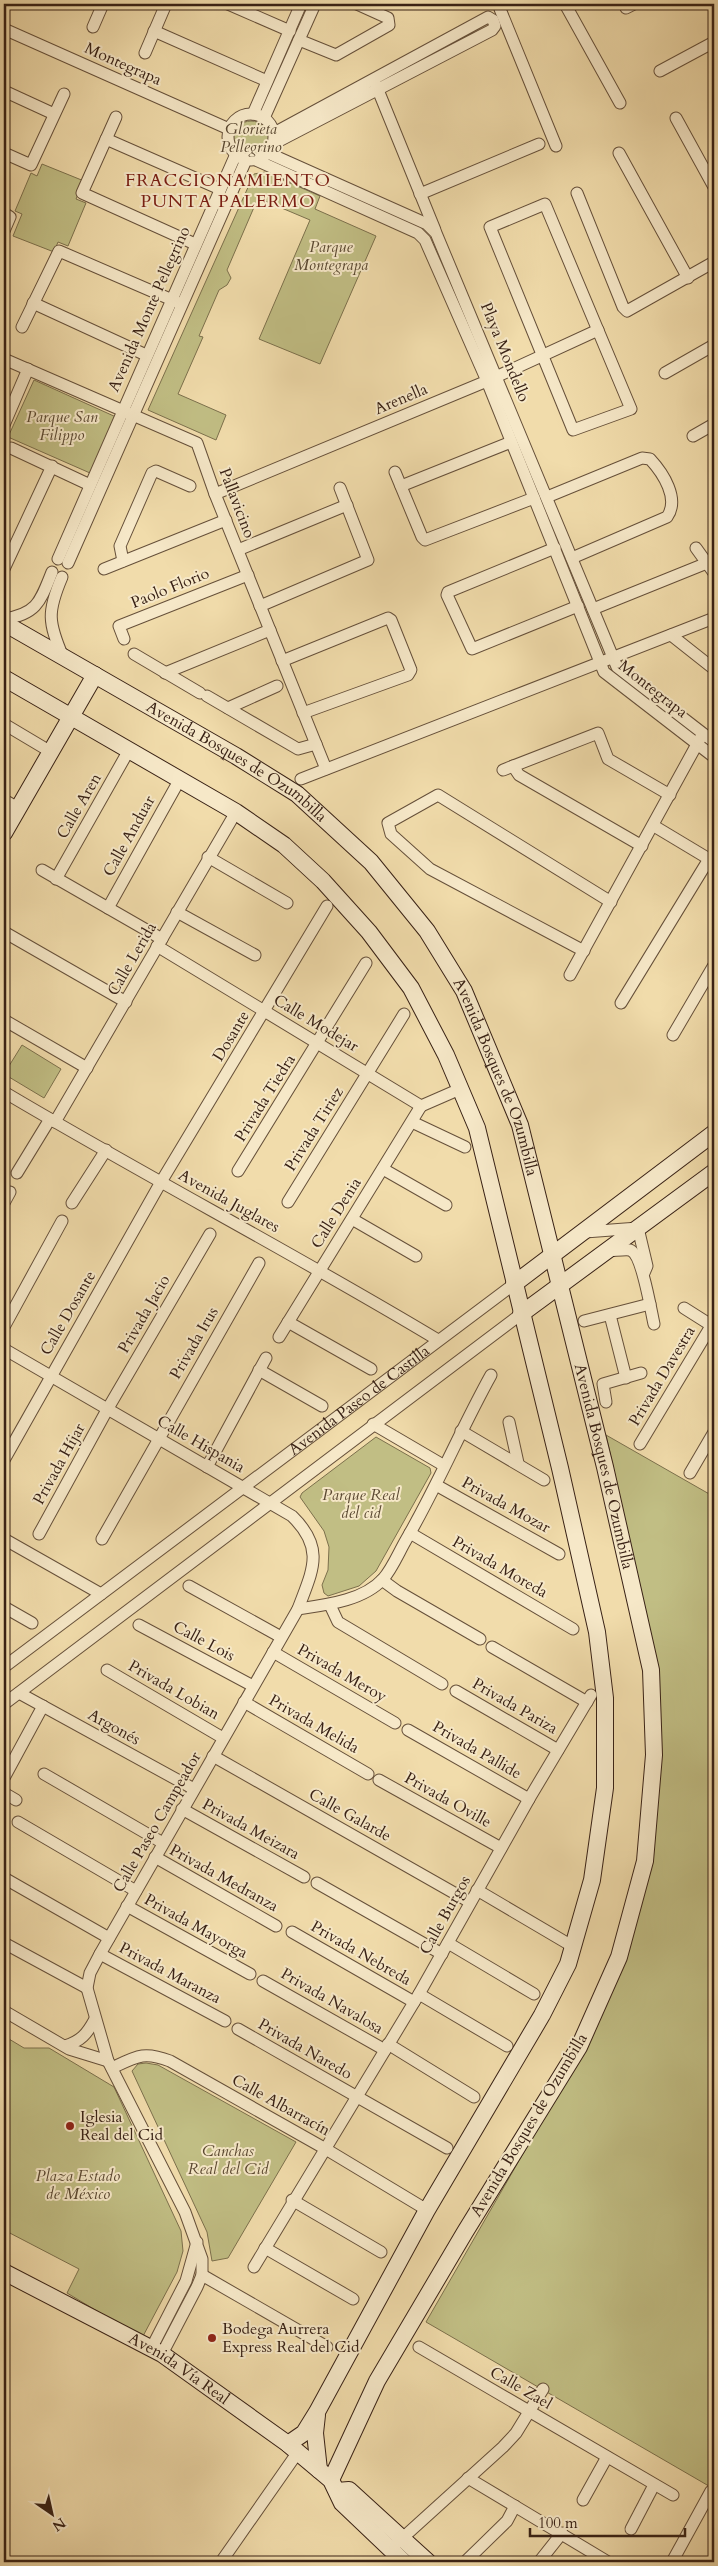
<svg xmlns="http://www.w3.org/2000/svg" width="718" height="2566" viewBox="0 0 718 2566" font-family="Cardo,serif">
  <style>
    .green { fill: #c1be84; stroke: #7c704c }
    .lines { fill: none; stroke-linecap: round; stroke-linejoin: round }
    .street-casing { stroke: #66503a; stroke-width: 13 }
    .secondary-casing { stroke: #382115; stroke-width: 18 }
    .street { stroke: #f6e8c8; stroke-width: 11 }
    .secondary { stroke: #f6e8c8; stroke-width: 16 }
    .poi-dot { fill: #8f2418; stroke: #f6e8c8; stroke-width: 2 }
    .labels { text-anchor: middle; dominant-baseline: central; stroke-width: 4; stroke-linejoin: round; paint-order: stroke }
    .street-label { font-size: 16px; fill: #382115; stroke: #f6e8c8 }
    .park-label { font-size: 16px; font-style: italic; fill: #5a4831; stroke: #f6e8c8 }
    .poi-label { font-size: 16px; fill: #382115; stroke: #f6e8c8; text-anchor: start }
    .neighbourhood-label { font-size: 18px; letter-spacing: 1px; fill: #7a1f14; stroke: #f6e8c8 }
  </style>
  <rect width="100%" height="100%" fill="#f1dcab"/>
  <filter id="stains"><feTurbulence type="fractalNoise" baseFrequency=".004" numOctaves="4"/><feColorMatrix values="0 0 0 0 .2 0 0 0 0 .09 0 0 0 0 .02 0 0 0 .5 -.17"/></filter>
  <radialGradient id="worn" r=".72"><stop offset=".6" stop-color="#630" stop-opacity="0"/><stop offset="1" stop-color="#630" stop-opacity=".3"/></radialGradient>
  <!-- green -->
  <g class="green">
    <circle cx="251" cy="139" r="18"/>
    <polygon points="42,164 84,181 76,199 86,203 68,246 58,242 54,252 13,236 22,214 15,211 31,173 37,176"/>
    <polygon points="265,172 320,196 315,209 376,236 320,364 259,339 310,220 258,198 227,270 231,278 227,285 219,290 199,336 203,337 178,394 226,415 216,440 148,410 254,174"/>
    <polygon points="34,380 116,417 90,473 8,437"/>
    <polygon points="22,1045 61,1069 44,1098 4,1074"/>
    <polygon points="606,1435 711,1495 714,1491 714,2489 426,2322 550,2107 647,1870 647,1619"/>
    <polygon points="376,1437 430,1468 431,1473 376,1571 359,1586 328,1596 324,1593 322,1585 328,1570 329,1547 324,1531 300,1497 302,1493"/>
    <polygon points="4,2036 24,2048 49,2048 114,2087 181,2231 183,2251 177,2272 142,2338 67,2293 79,2269 4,2230"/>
    <polygon points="146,2063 158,2065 296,2142 228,2258 212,2261 207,2232 132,2071 138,2064"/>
  </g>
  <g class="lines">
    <!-- street casing -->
    <g class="street-casing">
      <g id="street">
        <polyline points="228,4 290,31"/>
        <polyline points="500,4 500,9 556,146"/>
        <polyline points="565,4 620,103"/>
        <polyline points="626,8 634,4"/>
        <polyline points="93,27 103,4"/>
        <polyline points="4,29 229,129"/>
        <polyline points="154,31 267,81"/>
        <polyline points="299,40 336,55 389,25 388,18 357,4"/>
        <polyline points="145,53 166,4"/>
        <polyline points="660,71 714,42"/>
        <polyline points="376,85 435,230"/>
        <polyline points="4,91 54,114"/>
        <polyline points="253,114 301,4"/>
        <circle cx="251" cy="137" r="23"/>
        <polyline points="116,117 82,193 195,244"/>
        <polyline points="264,118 315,4"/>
        <polyline points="676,118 714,187"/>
        <polyline points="106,139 220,189"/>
        <polyline points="273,144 492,30 495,26 493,20 488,17 274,133"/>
        <polyline points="4,153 31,165 64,94"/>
        <polyline points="268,153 427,224 436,233 617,667 714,742"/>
        <polyline points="619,153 688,278"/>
        <polyline points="256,160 418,233 425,240 487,381 604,672 714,757"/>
        <polyline points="577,193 623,307 627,311 714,262"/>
        <polyline points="420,194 539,144"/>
        <polygon points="545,204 631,409 573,430 490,227"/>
        <polyline points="4,213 10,217 4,231"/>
        <polyline points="33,303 146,355"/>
        <polyline points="22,327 59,251 177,302"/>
        <polyline points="4,359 197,443 215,494 326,769"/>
        <polyline points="665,373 714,345"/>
        <polyline points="4,425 28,369"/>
        <polyline points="693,436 714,424"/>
        <polyline points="11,448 90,485"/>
        <polyline points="395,472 422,537 425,540 534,498"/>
        <polyline points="401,486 511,442"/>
        <polyline points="215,494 487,381 598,330"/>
        <path d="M547 497 642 458 650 459C663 473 680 499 667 517L572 558"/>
        <polyline points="555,548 448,592 447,595 472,649 578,606"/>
        <polyline points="696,548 714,573"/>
        <polyline points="238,550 347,505"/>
        <polyline points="58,559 236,154"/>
        <polyline points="123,561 120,546 152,473 156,471 190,486"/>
        <polyline points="68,563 246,160"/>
        <polyline points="4,569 52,466"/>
        <polyline points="104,569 226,520"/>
        <path d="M62 577C47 612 48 622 63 657"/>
        <polyline points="260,606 368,560 340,488"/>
        <polyline points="593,609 707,563"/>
        <path d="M4 619C37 614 40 602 52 572"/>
        <polyline points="671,635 714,669"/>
        <polyline points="124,639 119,626 248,575"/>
        <polyline points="134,654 200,693"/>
        <polyline points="282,661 388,618 391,620 411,670 408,675 303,713"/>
        <polyline points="165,673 270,630"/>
        <polyline points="207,696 298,749 316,744"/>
        <polyline points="228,708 277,686"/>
        <polyline points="4,724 51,752"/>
        <polyline points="513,766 519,775 642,846"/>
        <polyline points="503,770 598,733 608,759 670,795"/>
        <polyline points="301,779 714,618"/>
        <polyline points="4,800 18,808"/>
        <polyline points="654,826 714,862"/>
        <polyline points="208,857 287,903"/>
        <polyline points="42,870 162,939"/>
        <polyline points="56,879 129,750"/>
        <polyline points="108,908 180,779"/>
        <polyline points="177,912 255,955"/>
        <polyline points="4,932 126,1002"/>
        <polyline points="157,946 421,1106"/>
        <polyline points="584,951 430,869 391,834 388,823 438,795 611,902"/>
        <polyline points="570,975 701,737"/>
        <polyline points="621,1003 709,859"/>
        <polyline points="4,1020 87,1068"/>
        <polyline points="673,1035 714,965"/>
        <path d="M4 1092C147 1177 295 1254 438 1340"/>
        <polyline points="421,1106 460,1089"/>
        <polyline points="55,1122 236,812"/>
        <polyline points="412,1122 465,1147"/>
        <polyline points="383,1169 446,1205"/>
        <polyline points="238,1171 366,963"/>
        <polyline points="17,1173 50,1119"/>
        <polyline points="288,1202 404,1014"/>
        <polyline points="4,1203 10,1192"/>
        <polyline points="72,1203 106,1150"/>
        <polyline points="352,1219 416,1256"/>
        <polyline points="585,1232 638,1228 647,1266 644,1273"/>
        <path d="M607 1251C614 1251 624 1249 630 1250 642 1254 651 1311 654 1324"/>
        <polyline points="684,1308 714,1327"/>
        <polyline points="610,1315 626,1378"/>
        <polyline points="584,1321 650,1304"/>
        <polyline points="288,1322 371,1369"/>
        <polyline points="4,1327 62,1221"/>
        <polyline points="279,1337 421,1106"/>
        <path d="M4 1349 292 1516C326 1549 312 1571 298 1609L100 1954 90 1973 87 1988 108 2061 185 2212 202 2259V2275L197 2287 162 2354"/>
        <polyline points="259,1370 322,1406"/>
        <polyline points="606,1402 603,1384 641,1373"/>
        <polyline points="509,1422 518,1463"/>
        <polyline points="373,1424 443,1465"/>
        <polyline points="461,1431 544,1480"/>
        <polyline points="640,1444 714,1321"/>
        <polyline points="4,1460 161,1182 327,906"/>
        <polyline points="207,1467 266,1358"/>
        <polyline points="690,1473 714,1432"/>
        <polyline points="436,1485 559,1554"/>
        <polyline points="410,1533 573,1629"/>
        <polyline points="39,1534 107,1410 210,1234"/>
        <polyline points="4,1539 101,1594"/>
        <polyline points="102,1539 259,1263"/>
        <polyline points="382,1580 397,1591 480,1639"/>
        <polyline points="189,1586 281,1637"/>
        <polyline points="330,1605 338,1622 442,1684"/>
        <polyline points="4,1607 32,1623"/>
        <path d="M298 1609C325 1605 363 1601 383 1579 392 1569 399 1552 406 1540 437 1487 461 1429 491 1375"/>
        <polyline points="139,1625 253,1686"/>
        <polyline points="492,1647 587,1702"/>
        <polyline points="273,1652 395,1723"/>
        <path id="s1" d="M4 1667 514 1284"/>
        <polyline points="107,1670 223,1738"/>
        <polyline points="456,1691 558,1750"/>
        <polyline points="19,1693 194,1789"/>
        <polyline points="244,1702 368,1774"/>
        <polyline points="4,1704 521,1314"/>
        <polyline points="408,1730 529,1799"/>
        <polyline points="213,1756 470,1902"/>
        <polyline points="44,1774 163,1843"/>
        <polyline points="4,1778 43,1706"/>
        <polyline points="379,1780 501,1848"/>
        <polyline points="4,1793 16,1800"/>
        <polyline points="182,1809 304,1877"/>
        <polyline points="18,1822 136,1891"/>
        <polyline points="155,1857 276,1926"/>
        <polyline points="4,1878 109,1938"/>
        <polyline points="317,1883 442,1954"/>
        <polyline points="477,1890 572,1946"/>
        <polyline points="127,1906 250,1974"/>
        <polyline points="292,1932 414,2002"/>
        <polyline points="4,1943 87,1988"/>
        <polyline points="448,1943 534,1994"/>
        <polyline points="100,1954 225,2021"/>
        <polyline points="263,1981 385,2050"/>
        <polyline points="419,1994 507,2046"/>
        <polyline points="4,2011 69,2049 108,2061"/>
        <polyline points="238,2029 447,2148"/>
        <polyline points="388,2044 474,2097"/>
        <path d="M65 2046C81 2041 87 2034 95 2019"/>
        <path d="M112 2068C137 2056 144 2051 170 2061L324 2148 427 2210"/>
        <polyline points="292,2200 381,2252"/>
        <polyline points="265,2248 353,2299"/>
        <polyline points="254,2267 419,1994 529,1799 591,1695"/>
        <polyline points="202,2275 327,2347"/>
        <polyline points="419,2347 673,2495"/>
        <polyline points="151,2349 186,2281 197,2242"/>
        <polyline points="468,2478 608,2562"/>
        <polyline points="583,2500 607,2457"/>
        <polyline points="631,2529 654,2485"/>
        <polyline points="397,2543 503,2447 516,2433 543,2389"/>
        <polyline points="221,2562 298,2452"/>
        <polyline points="465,2562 507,2521 515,2506"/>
        <polyline points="539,2562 562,2533"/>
        <polyline points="672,2562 711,2491"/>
      </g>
    </g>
    <!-- secondary casing -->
    <g class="secondary-casing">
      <g id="secondary">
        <path id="s2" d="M4 623 236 756 297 794 371 862 427 931 464 991 520 1125 605 1467 651 1670 654 1755 645 1861 619 1957 579 2047 465 2232 377 2381 331 2480"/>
        <polyline points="4,678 236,812 284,845 323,881 369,932 411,988 446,1055 477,1128 560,1468 597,1632 605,1698 605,1788 592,1880 568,1964 542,2015 427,2210 317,2412 304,2433 288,2444"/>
        <polyline points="4,833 95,675"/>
        <polyline points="514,1284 714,1133"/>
        <polyline points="521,1314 714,1172"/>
        <path id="s3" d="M4 2272 162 2354 288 2444 331 2480 342 2503 404 2562"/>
        <polyline points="317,2415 315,2433 319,2470"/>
        <polyline points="337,2491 349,2490 428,2562"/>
      </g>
    </g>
    <!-- street -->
    <use href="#street" class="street"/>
    <!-- secondary -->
    <use href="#secondary" class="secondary"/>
  </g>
  <!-- markers -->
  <g class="poi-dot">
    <circle cx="70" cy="2126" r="5"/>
    <circle cx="212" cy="2338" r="5"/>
  </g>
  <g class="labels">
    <!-- street labels -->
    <g class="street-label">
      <text transform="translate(123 64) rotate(24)">Montegrapa</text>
      <text transform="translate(149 309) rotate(-66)">Avenida Monte Pellegrino</text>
      <text transform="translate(505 352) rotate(68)">Playa Mondello</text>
      <text transform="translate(401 399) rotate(-23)">Arenella</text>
      <text transform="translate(237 503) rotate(69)">Pallavicino</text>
      <text transform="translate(170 588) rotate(-22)">Paolo Florio</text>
      <text transform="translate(653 689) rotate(38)">Montegrapa</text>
      <text stroke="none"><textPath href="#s2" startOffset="271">Avenida Bosques de Ozumbilla</textPath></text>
      <text transform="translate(79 806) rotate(-60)">Calle Aren</text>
      <text transform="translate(129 836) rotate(-61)">Calle Anduar</text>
      <text transform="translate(132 959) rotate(-60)">Calle Lerida</text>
      <text transform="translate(316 1023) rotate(31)">Calle Modejar</text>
      <text transform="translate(231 1036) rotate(-59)">Dosante</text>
      <text stroke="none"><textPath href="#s2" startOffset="691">Avenida Bosques de Ozumbilla</textPath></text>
      <text transform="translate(265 1098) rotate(-58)">Privada Tiedra</text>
      <text transform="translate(314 1129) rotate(-58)">Privada Tiriez</text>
      <text transform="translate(229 1201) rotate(29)">Avenida Juglares</text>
      <text transform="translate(336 1213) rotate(-58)">Calle Denia</text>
      <text transform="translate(68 1313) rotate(-60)">Calle Dosante</text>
      <text transform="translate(144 1314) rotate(-60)">Privada Jacio</text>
      <text transform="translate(194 1343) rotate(-60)">Privada Irus</text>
      <text transform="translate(662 1376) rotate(-59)">Privada Davestra</text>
      <text stroke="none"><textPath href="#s1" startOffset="444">Avenida Paseo de Castilla</textPath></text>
      <text transform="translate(201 1444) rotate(30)">Calle Hispania</text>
      <text transform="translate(59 1464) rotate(-61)">Privada Híjar</text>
      <text stroke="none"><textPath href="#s2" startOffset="1096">Avenida Bosques de Ozumbilla</textPath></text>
      <text transform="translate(506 1505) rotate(29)">Privada Mozar</text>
      <text transform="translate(500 1567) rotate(30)">Privada Moreda</text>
      <text transform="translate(204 1641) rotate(28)">Calle Lois</text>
      <text transform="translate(342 1673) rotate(30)">Privada Meroy</text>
      <text transform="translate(174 1690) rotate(30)">Privada Lobian</text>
      <text transform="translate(515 1706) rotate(30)">Privada Pariza</text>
      <text transform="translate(314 1724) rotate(30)">Privada Melida</text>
      <text transform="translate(114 1727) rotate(29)">Argonés</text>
      <text transform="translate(477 1750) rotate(30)">Privada Pallide</text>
      <text transform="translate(448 1800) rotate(29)">Privada Oville</text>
      <text transform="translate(350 1815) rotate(29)">Calle Galarde</text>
      <text transform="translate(157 1822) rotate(-60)">Calle Paseo Campeador</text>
      <text transform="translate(251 1829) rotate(29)">Privada Meizara</text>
      <text transform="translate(224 1878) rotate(29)">Privada Medranza</text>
      <text transform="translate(445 1915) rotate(-61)">Calle Burgos</text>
      <text transform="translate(196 1926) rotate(29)">Privada Mayorga</text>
      <text transform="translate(361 1953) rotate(30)">Privada Nebreda</text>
      <text transform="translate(170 1973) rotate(28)">Privada Maranza</text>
      <text transform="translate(332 2001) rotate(30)">Privada Navalosa</text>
      <text transform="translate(305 2049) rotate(30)">Privada Naredo</text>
      <text transform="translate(281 2105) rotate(29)">Calle Albarracín</text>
      <text transform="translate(529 2125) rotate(-59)">Avenida Bosques de Ozumbilla</text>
      <text stroke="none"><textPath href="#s3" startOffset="200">Avenida Vía Real</textPath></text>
      <text transform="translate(521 2388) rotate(30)">Calle Zael</text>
    </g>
    <!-- park labels -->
    <g class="park-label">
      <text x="251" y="129">Glorieta<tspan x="251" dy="18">Pellegrino</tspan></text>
      <text x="331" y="247">Parque<tspan x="331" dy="18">Montegrapa</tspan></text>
      <text x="62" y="417">Parque San<tspan x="62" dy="18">Filippo</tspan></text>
      <text x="361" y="1495">Parque Real<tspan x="361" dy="18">del cid</tspan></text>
      <text x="228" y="2151">Canchas<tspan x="228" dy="18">Real del Cid</tspan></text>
      <text x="78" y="2176">Plaza Estado<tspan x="78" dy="18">de México</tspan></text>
    </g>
    <!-- poi labels -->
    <g class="poi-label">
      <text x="80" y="2117">Iglesia<tspan x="80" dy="18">Real del Cid</tspan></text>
      <text x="222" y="2329">Bodega Aurrera<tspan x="222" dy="18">Express Real del Cid</tspan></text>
    </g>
    <!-- neighbourhood labels -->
    <g class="neighbourhood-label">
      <text x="228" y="180">FRACCIONAMIENTO<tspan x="228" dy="21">PUNTA PALERMO</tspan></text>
    </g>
  </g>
  <!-- margin -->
  <rect width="718" height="2566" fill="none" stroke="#f1dcab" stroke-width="20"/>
  <rect x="5" y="5" width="708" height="2556" fill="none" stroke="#382115" stroke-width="2.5"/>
  <rect x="10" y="10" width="698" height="2546" fill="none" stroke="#382115"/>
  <!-- north arrow -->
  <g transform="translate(52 2514) rotate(146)" stroke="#f6e8c8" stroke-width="4" paint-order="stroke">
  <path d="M0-4L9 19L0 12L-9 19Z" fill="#382115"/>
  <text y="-8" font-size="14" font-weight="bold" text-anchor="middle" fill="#382115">N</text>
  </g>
  <!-- scale -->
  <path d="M530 2528v8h155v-8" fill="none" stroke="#382115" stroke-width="2.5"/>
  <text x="538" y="2528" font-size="15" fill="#382115" stroke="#f6e8c8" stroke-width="4" paint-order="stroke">100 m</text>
  <rect width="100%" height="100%" filter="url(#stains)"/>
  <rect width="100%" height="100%" fill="url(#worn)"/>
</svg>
